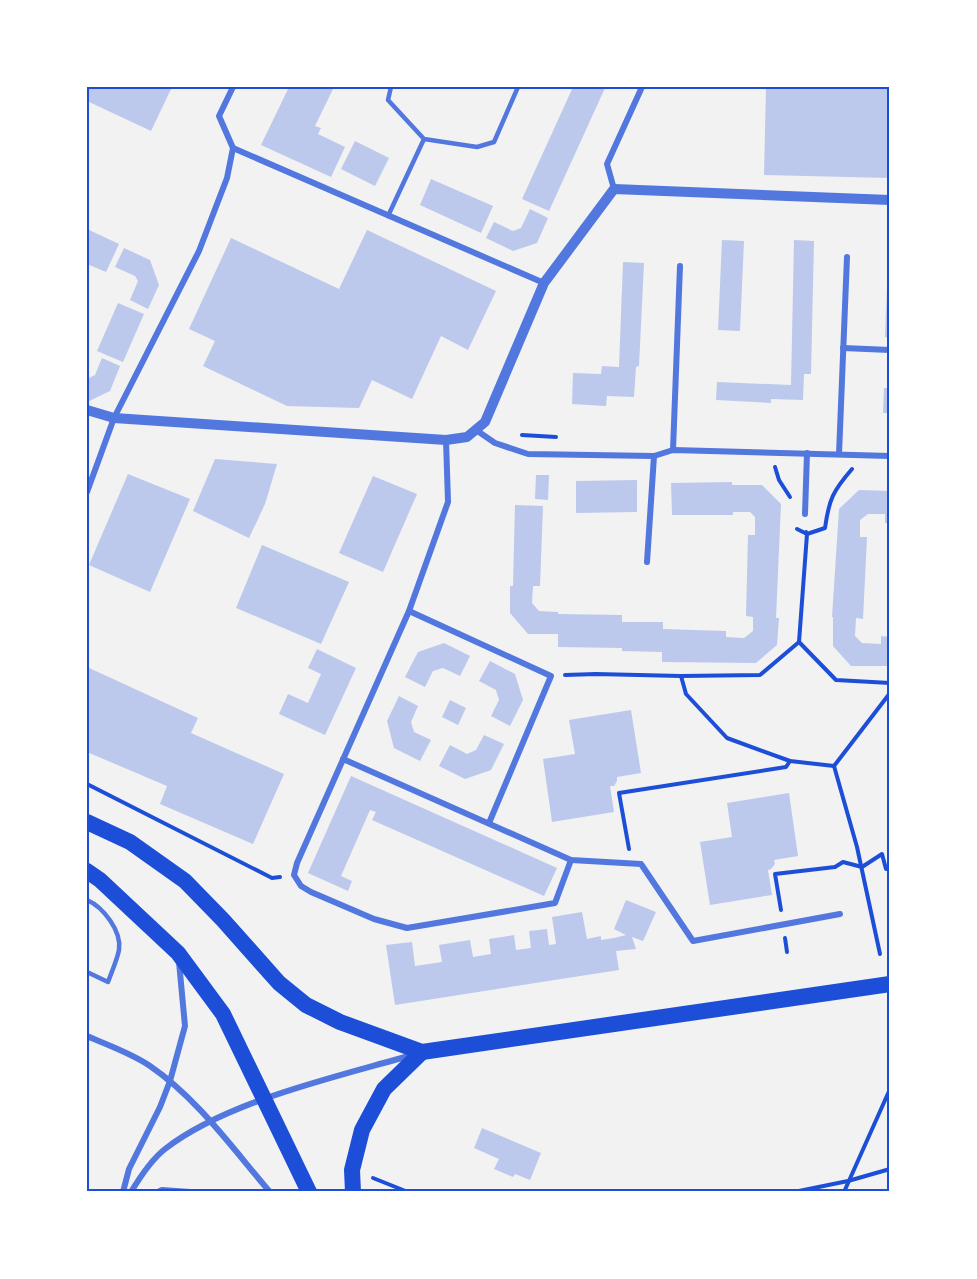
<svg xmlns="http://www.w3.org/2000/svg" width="977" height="1279" viewBox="0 0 977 1279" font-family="Jost,sans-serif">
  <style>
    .building { fill: #bdc9ec }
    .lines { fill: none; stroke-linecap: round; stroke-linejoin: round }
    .path { stroke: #1d4ed8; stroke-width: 4 }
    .service { stroke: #5277de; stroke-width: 4.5 }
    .minor { stroke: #5277de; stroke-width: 6 }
    .tertiary { stroke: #5277de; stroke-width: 10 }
    .trunk { stroke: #1d4ed8; stroke-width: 16 }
    .neatline { fill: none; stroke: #1d4ed8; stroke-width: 2 }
  </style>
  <rect width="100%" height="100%" fill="#f2f2f2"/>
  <!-- building -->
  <g class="building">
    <polygon points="87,87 172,87 151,131 87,101"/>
    <polygon points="289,87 334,87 315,126 321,128 318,134 345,147 331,177 261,145"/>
    <polygon points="573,87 605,88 549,211 522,199"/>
    <polygon points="766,87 890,87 890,178 764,175"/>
    <polygon points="355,141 389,158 375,186 341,169"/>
    <polygon points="431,179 493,206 481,233 420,205"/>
    <polygon points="530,209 548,218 537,243 513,251 486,238 494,222 513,231 521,228"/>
    <polygon points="87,229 119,244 106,272 87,264"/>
    <polygon points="367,230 496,291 468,350 441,336 412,399 372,380 359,408 287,406 203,366 215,341 189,329 231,238 339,289"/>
    <polygon points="722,240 744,241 740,331 718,330"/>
    <polygon points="794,240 814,241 811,374 804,374 803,400 771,399 771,403 716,400 717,382 791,385"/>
    <polygon points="124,248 150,260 159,285 148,309 130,300 138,281 135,276 115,267"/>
    <polygon points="888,259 890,259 890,338 885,337"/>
    <polygon points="623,262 644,263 639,366 636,367 634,397 607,396 606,406 572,404 573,373 601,374 602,366 619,367"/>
    <polygon points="118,303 144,314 123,362 97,351"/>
    <polygon points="102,358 120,366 110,391 87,402 87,379 95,375"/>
    <polygon points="884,388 890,388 890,413 883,413"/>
    <polygon points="215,459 277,464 265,504 249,538 193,511"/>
    <polygon points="128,474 190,499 150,592 89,565"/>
    <polygon points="536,475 549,475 548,500 535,499"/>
    <polygon points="373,476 417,494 383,572 339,553"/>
    <polygon points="637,480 637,512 576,513 576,481"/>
    <polygon points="732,482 732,485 762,485 781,504 776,618 779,618 777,645 756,663 662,662 662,652 622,651 622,648 558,647 558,634 528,634 510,613 510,586 513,586 515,505 543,506 540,586 533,586 532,603 539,611 558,612 558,614 622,615 622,622 663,622 663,629 726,631 726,637 744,638 753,631 753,617 746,616 748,535 755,535 755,517 750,512 733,512 733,515 672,515 671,483"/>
    <polygon points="859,490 890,491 890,523 885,523 885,514 868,514 860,520 860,537 867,537 863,619 856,618 855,636 862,643 881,644 881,636 890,637 890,666 851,666 833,646 833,617 832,617 839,509"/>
    <polygon points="262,545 349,582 321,644 236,608"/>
    <polygon points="444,643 470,656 460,676 443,668 433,671 425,687 405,677 418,652"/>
    <polygon points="317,649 356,668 325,735 279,714 288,694 308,703 321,674 308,668"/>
    <polygon points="490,661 515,674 523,700 510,726 491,716 499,700 496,690 479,681"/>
    <polygon points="87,667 198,718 191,733 284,774 253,844 160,804 167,786 87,752"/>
    <polygon points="399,696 418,706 411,722 414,732 431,740 420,761 394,748 387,721"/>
    <polygon points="450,700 466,708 458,725 442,717"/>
    <polygon points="631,710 641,773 617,777 617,781 614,786 610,786 614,812 552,822 543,759 575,754 569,720"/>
    <polygon points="484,735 504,744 491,770 465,779 439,766 450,745 467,754 476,750"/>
    <polygon points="351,776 557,868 544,896 372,820 376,812 370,810 341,876 352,881 348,891 308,873"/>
    <polygon points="789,793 798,856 774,860 775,864 771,869 768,870 772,895 710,905 700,842 732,837 727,803"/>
    <polygon points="626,900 656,912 643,941 632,937 636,949 616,951 619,970 395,1005 386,945 412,942 415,966 442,962 439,945 470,940 473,957 491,954 489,939 514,935 516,950 531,948 529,931 547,929 549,945 556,944 552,917 582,912 587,939 601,936 601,940 614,938 626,935 614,929"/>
    <polygon points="482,1128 541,1153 530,1180 515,1174 513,1177 494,1169 499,1159 474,1148"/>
  </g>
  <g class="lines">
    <!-- path -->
    <g class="path">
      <polyline points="522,435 556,437"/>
      <polyline points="775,467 779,480 790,497"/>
      <polyline points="797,529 807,534 799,642"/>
      <path d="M806 532 807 534 825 528C829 499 833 491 852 469"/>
      <polyline points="565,675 596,674 681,676 686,694 727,738 790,761 834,766 890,693"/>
      <polyline points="681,676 760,675 799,642 836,680 890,683"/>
      <polyline points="834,766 857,847 880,954"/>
      <polyline points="87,784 272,878 280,877"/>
      <polyline points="629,849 619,793 786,767 790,761"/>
      <polyline points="781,910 775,874 835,867 843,862 862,867 882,854 886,869 890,869"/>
      <polyline points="785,938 787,952"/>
      <polyline points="373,1178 408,1192"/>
      <polyline points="794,1192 848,1181 890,1169"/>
      <polyline points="844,1192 890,1089"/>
    </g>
    <!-- service -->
    <g class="service">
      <polyline points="391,87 388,100 424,139 477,147 494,142 518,87"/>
      <polyline points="388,216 424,139"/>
      <path d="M87 900C103 907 122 931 119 950 117 960 112 971 108 982L87 972"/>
    </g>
    <!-- minor -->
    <g class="minor">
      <polyline points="233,148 544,283"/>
      <polyline points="614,189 607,164 642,87"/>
      <polyline points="843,348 890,350"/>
      <polyline points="476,430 495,443 528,454 654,456 673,450 890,456"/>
      <polyline points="446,440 448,502 409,611 297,863 294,875 301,886 311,892 374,919 407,928 555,903 571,860"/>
      <polyline points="673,450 680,266"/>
      <polyline points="839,454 847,257"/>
      <polyline points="87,492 114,418 199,251 227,178 233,148 219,116 233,87"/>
      <polyline points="805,514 807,453"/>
      <polyline points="647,562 654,456"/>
      <polyline points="409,611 551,676 489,823"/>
      <polyline points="343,759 571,860 641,864 693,941 840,914"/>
      <path d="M87 1036C107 1045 131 1053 150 1066 197 1098 233 1149 270 1192"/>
      <polyline points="123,1192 129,1169 160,1107 170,1081 185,1026 179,962"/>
      <path d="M131 1192C140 1177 151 1160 165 1149 227 1101 336 1077 412 1055"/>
      <polyline points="158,1192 162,1190 190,1192"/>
    </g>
    <!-- tertiary -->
    <polyline class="tertiary" points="87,410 114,418 446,440 467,437 485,422 544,283 614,189 890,200"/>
    <!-- trunk -->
    <g class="trunk">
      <polyline points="87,822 130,842 185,881 223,920 279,983 306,1005 340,1022 422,1052 890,984"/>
      <polyline points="87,871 100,880 178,953 223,1014 309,1192"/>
      <polyline points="353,1192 352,1170 362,1130 384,1089 422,1052"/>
    </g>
  </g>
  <!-- border -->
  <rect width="977" height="1279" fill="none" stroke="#ffffff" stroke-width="177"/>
  <rect x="88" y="88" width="800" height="1102" class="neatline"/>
</svg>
